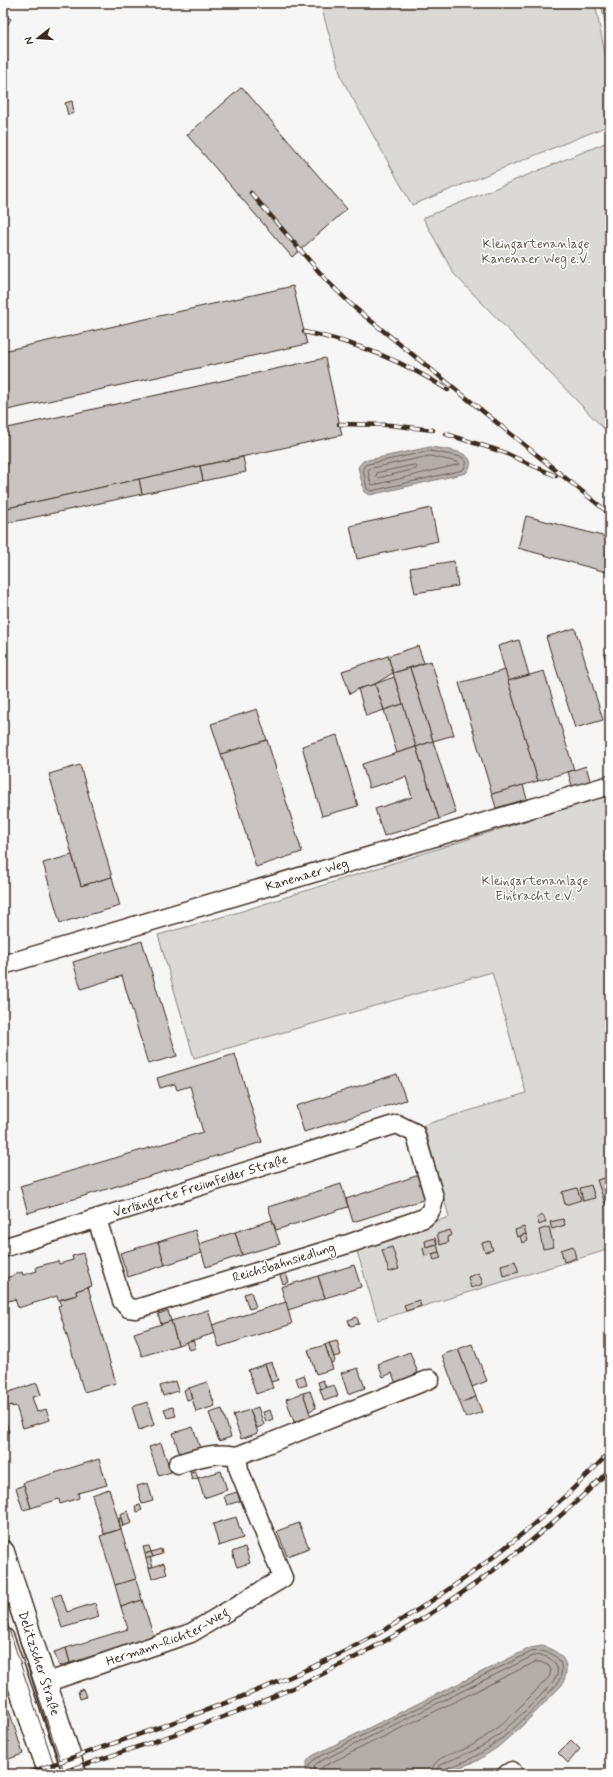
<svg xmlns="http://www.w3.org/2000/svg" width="613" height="1777" viewBox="0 0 613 1777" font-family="Mynerve,sans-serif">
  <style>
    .green { fill: #dbd9d6; stroke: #8b827a }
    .water { fill: #b4aeaa; stroke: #847972 }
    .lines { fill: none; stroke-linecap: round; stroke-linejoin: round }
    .shore { stroke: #6b5f56; stroke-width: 1 }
    .building { fill: #c9c3c1; stroke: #3b2a1e }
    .minor-casing { stroke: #3b2a1e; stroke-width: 21 }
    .secondary-casing { stroke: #3b2a1e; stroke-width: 25 }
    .minor { stroke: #fff; stroke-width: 18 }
    .secondary { stroke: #fff; stroke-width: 22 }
    .tram { stroke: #3b2a1e; stroke-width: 1 }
    .rail-casing { stroke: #3b2a1e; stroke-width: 4.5 }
    .rail { stroke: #fff; stroke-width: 3; stroke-dasharray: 9; stroke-linecap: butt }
    .labels { text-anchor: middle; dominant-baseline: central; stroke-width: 3; stroke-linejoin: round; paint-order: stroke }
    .park-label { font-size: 13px; fill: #63564c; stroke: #fff }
    .street-label { font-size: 13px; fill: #3b2a1e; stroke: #fff }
  </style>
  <rect width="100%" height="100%" fill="#f7f6f6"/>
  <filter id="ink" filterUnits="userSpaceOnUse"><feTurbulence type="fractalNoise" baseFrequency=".025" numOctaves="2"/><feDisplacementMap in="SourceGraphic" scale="8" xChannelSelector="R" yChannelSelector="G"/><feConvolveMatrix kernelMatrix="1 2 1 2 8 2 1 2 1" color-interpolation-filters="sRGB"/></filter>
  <g filter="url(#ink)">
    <!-- green -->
    <g class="green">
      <polygon points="320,3 595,3 610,79 610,125 412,205 342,79"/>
      <polygon points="601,3 610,3 610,48"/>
      <polygon points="610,141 610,435 454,274 423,218"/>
      <polygon points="610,794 610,1249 378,1320 356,1248 449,1217 424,1125 526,1093 492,972 194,1058 158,935 239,912"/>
    </g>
    <!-- water -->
    <g class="water">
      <path d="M430 447C443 449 484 451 466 473L370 495 364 492 358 467 363 461Z"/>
      <path d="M542 1646C563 1652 572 1664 562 1685L523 1725 498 1747 477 1761 455 1769 440 1774H308C304 1766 306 1761 312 1756L530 1648Z"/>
    </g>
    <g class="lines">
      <!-- shore -->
      <g class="shore">
        <polygon points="430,451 462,457 467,463 463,470 371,491 367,489 363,469 365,465"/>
        <polygon points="430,456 458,462 460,464 374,485 371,484 368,471 369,469"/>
        <polygon points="415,465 417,467 416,469 378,478 376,476 377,473"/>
        <path d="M311 1774 309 1765 315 1759 531 1652C553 1648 569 1661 558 1683 533 1710 508 1738 476 1756 466 1762 455 1765 444 1769L442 1774"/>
        <path d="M316 1774 314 1766 317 1763 533 1656C540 1655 547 1655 553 1661 556 1664 558 1670 557 1675 553 1686 505 1731 493 1739 475 1753 459 1755 441 1765L438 1769 437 1774"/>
        <path d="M322 1774V1767L535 1662H541L549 1666 551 1670 549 1677C525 1702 502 1728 471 1746 458 1754 432 1754 431 1774"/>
      </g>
    </g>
    <!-- building -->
    <g class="building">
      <polygon points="3,14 11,19 3,32"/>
      <polygon points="242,87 347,209 292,257 187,135"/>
      <polygon points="72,101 74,113 68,115 65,103"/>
      <polygon points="293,286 307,344 3,411 3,351"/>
      <polygon points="325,358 342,435 3,509 3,429"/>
      <polygon points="243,457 246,472 203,481 200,466"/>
      <polygon points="200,466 203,481 142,494 139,479"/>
      <polygon points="139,479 142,494 3,524 3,509"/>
      <polygon points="431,508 438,541 357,559 350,526"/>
      <polygon points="526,516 610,538 610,573 518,548"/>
      <polygon points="454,561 458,586 415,593 410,568"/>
      <polygon points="575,628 603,720 575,728 546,637"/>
      <polygon points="519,640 529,675 508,681 498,646"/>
      <polygon points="418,646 424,663 393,673 388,656"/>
      <polygon points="610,653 610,673 604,655"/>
      <polygon points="388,656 393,673 375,684 358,689 350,694 342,671"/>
      <polygon points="431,661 454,735 433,741 410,668"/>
      <polygon points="410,668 433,741 416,747 393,673"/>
      <polygon points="505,670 538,781 492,794 459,683"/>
      <polygon points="544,671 574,770 538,781 508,681"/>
      <polygon points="394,677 403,704 384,710 375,684"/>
      <polygon points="375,684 384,710 366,716 358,689"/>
      <polygon points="403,704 416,747 397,753 384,710"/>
      <polygon points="257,709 267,740 221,754 211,724"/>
      <polygon points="337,735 358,806 322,816 302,746"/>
      <polygon points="267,740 302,852 256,867 221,754"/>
      <polygon points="433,741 456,813 439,819 416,747"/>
      <polygon points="416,747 439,819 384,836 375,809 412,797 406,777 369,788 362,764"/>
      <polygon points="80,765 112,877 81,886 49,774"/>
      <polygon points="586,766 591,784 573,789 568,772"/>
      <polygon points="523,785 527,799 496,808 492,794"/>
      <polygon points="72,855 81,886 112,877 120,906 60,923 43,863"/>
      <polygon points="142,941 177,1056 148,1064 122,976 81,989 73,962"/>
      <polygon points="235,1054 262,1142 28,1213 20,1186 203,1132 190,1086 177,1090 175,1084 160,1088 157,1078"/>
      <polygon points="397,1074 406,1100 304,1132 296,1106"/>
      <polygon points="610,1156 610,1171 606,1157"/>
      <polygon points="419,1175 426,1199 353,1222 346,1199"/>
      <polygon points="608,1177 610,1183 610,1202 605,1203 597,1180"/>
      <polygon points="341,1184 348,1207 276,1230 268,1207"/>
      <polygon points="591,1185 595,1198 583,1201 580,1188"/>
      <polygon points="577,1188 581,1200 565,1205 562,1192"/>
      <polygon points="543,1215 546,1222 539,1225 537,1218"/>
      <polygon points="563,1219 565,1225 552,1229 550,1222"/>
      <polygon points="272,1220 280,1244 242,1255 235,1232"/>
      <polygon points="524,1227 526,1234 517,1237 515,1230"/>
      <polygon points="549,1227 554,1247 543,1249 539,1230"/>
      <polygon points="195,1230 202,1253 165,1265 158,1242"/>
      <polygon points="450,1230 452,1235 447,1237 449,1242 440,1245 437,1234"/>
      <polygon points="235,1232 242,1255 206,1267 199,1244"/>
      <polygon points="526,1234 528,1241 522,1243 520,1236"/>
      <polygon points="435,1238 437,1244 426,1247 425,1241"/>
      <polygon points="490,1241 493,1250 485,1252 482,1243"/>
      <polygon points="158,1242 165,1265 128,1277 120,1253"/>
      <polygon points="437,1244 439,1252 425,1256 423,1248"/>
      <polygon points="573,1246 576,1258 564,1262 561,1250"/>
      <polygon points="392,1247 399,1269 389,1272 382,1250"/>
      <polygon points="439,1252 441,1258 434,1260 432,1254"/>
      <polygon points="83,1253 92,1286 76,1291 77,1295 58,1300 57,1296 18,1308 15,1299 3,1303 3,1277 5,1276 6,1278 22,1272 23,1275 37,1271 36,1267 58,1261 59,1264 73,1260 72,1256"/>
      <polygon points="515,1261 519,1272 503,1276 501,1265"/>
      <polygon points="354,1265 361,1287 325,1298 318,1276"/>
      <polygon points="285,1271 289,1282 283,1284 279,1273"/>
      <polygon points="479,1273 483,1284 471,1288 468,1277"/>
      <polygon points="318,1276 325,1298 288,1310 281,1287"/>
      <polygon points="88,1287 116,1383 84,1392 58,1306 61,1305 60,1300 77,1295 76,1291"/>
      <polygon points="251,1292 256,1307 249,1309 244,1294"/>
      <polygon points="419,1300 421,1306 406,1311 404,1305"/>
      <polygon points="286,1302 292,1324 219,1347 212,1325"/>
      <polygon points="208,1310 215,1333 178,1345 171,1321"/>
      <polygon points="168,1311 171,1321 161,1324 158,1314"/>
      <polygon points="357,1317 359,1324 350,1326 348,1320"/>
      <polygon points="171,1321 178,1345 142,1356 134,1333"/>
      <polygon points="193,1340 196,1348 189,1350 186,1342"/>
      <polygon points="337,1341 341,1355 334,1357 329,1343"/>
      <polygon points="329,1343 335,1361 331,1363 325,1345"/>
      <polygon points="3,1344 7,1357 3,1359"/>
      <polygon points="3,1344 7,1357 3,1359"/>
      <polygon points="472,1344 487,1381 472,1387 458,1349"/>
      <polygon points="325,1345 333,1369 316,1374 308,1350"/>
      <polygon points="458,1349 476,1397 460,1403 442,1355"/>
      <polygon points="410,1352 419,1376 396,1384 392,1373 383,1377 378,1364"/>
      <polygon points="272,1362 278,1380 271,1382 265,1364"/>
      <polygon points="265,1364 273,1388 256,1394 248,1370"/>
      <polygon points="358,1368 365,1388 348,1394 341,1373"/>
      <polygon points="304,1375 307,1385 299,1387 296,1378"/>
      <polygon points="323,1380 326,1388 320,1389 318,1382"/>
      <polygon points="175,1381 178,1391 163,1396 160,1386"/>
      <polygon points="207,1382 215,1406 196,1412 189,1388"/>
      <polygon points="37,1383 41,1395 32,1397 37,1412 46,1409 50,1420 23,1428 16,1406 12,1407 12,1405 3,1408 3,1394"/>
      <polygon points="334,1385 338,1396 324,1401 320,1389"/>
      <polygon points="189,1388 192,1399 187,1400 184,1390"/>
      <polygon points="310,1391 316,1408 309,1411 303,1393"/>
      <polygon points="303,1393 311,1417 294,1422 286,1399"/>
      <polygon points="476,1397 482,1412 466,1418 460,1403"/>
      <polygon points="147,1402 154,1425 139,1430 132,1407"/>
      <polygon points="173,1407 176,1416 167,1418 164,1409"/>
      <polygon points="258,1407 264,1425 257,1428 250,1410"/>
      <polygon points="222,1409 231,1437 219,1441 209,1413"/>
      <polygon points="250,1410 258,1433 241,1439 233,1415"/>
      <polygon points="270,1410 273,1419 266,1422 263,1412"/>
      <polygon points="3,1413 9,1432 3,1434"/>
      <polygon points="193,1427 200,1448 180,1455 173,1433"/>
      <polygon points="161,1443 171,1472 159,1476 149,1447"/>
      <polygon points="99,1459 107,1485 78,1493 79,1498 60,1504 59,1499 31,1508 23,1483"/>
      <polygon points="195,1471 198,1478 192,1480 190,1472"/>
      <polygon points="221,1471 227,1490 204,1498 198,1478"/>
      <polygon points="148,1483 153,1501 142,1504 137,1486"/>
      <polygon points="24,1485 31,1508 23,1510 16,1488"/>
      <polygon points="109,1489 121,1529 104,1534 92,1495"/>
      <polygon points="237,1492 240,1501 227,1505 224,1496"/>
      <polygon points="140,1505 142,1510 137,1512 135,1506"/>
      <polygon points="128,1511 132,1523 123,1526 120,1514"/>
      <polygon points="236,1517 243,1538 219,1546 213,1524"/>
      <polygon points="119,1518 121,1518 123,1526 120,1527"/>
      <polygon points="299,1523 309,1548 287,1556 277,1531"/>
      <polygon points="121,1529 136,1579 115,1585 100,1536"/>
      <polygon points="149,1546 151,1552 145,1554 143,1547"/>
      <polygon points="245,1547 250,1563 237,1567 232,1552"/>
      <polygon points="161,1549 162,1554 153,1557 151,1552"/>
      <polygon points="151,1552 153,1557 146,1559 145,1554"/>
      <polygon points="150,1557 153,1567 149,1568 146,1559"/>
      <polygon points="164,1563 167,1574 152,1579 149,1568"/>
      <polygon points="136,1579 142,1600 121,1607 115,1585"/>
      <polygon points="61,1594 67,1612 95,1603 99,1617 62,1628 52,1597"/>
      <polygon points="142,1600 154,1637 70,1663 66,1648 128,1629 121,1607"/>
      <polygon points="66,1648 70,1663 59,1666 54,1652"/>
      <polygon points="83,1689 86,1697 80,1699 78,1691"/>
      <polygon points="3,1694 8,1707 3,1709"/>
      <polygon points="8,1707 23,1754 3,1761 3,1709"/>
      <polygon points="571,1740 580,1749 568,1763 558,1753"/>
    </g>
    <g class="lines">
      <!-- minor casing -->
      <g class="minor-casing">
        <g id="minor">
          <path id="s1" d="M3 965 610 785"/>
          <path id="s2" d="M3 1248 397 1124 415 1133 434 1197C433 1207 431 1212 424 1218L351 1243 136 1309 128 1308 122 1301 97 1219"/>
          <path d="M178 1464C198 1457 216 1452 237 1456L430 1379"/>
          <path id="s3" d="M45 1683 191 1633 283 1578 239 1470 237 1456"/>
          <polyline points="507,1774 512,1771"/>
        </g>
      </g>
      <!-- secondary casing -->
      <g class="secondary-casing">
        <g id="secondary">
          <path id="s4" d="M3 1552 75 1774"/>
          <polyline points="3,1639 50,1774"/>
        </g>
      </g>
      <!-- minor -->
      <use href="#minor" class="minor"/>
      <!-- secondary -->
      <use href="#secondary" class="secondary"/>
      <!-- tram -->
      <g class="tram">
        <polyline points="3,1591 65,1774"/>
        <polyline points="3,1611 57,1774"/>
      </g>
      <!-- rail casing -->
      <g class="rail-casing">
        <g id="rail">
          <polyline points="251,193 327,281 355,308 610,514"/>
          <path d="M304 332C356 342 403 361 448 390"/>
          <polyline points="339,424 390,425 433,430"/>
          <polyline points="446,434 503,452 556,476"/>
          <path d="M25 1774C113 1743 203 1714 290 1677 410 1626 520 1546 610 1452"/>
          <path d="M58 1774C123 1751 190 1731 254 1705 362 1660 463 1601 551 1524 571 1506 592 1489 610 1469"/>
          <polyline points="609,1774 610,1771"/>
        </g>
      </g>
      <!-- rail -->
      <use href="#rail" class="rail"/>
    </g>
  </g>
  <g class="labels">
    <!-- park labels -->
    <g class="park-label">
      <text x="536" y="244">Kleingartenanlage<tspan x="536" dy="15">Kanenaer Weg e.V.</tspan></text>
      <text x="535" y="881">Kleingartenanlage<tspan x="535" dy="15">Eintracht e.V.</tspan></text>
    </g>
    <!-- street labels -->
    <g class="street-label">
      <text stroke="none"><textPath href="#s1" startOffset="317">Kanenaer Weg</textPath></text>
      <text stroke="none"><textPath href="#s2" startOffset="207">Verlängerte Freiimfelder Straße</textPath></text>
      <text transform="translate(284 1263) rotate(-17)">Reichsbahnsiedlung</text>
      <text stroke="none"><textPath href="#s3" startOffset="131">Hermann-Richter-Weg</textPath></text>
      <text stroke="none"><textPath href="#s4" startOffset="117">Delitzscher Straße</textPath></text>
    </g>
  </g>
  <!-- margin -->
  <rect width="613" height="1777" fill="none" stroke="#fff" stroke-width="16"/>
  <rect x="8" y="8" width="597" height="1761" fill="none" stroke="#3b2a1e" stroke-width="1.5" filter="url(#ink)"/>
  <!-- north arrow -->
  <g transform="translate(38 38) rotate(253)" stroke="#ffffff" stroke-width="3" paint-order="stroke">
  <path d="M0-3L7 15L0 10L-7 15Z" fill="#3b2a1e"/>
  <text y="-6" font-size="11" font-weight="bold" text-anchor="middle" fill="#3b2a1e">N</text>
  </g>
</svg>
